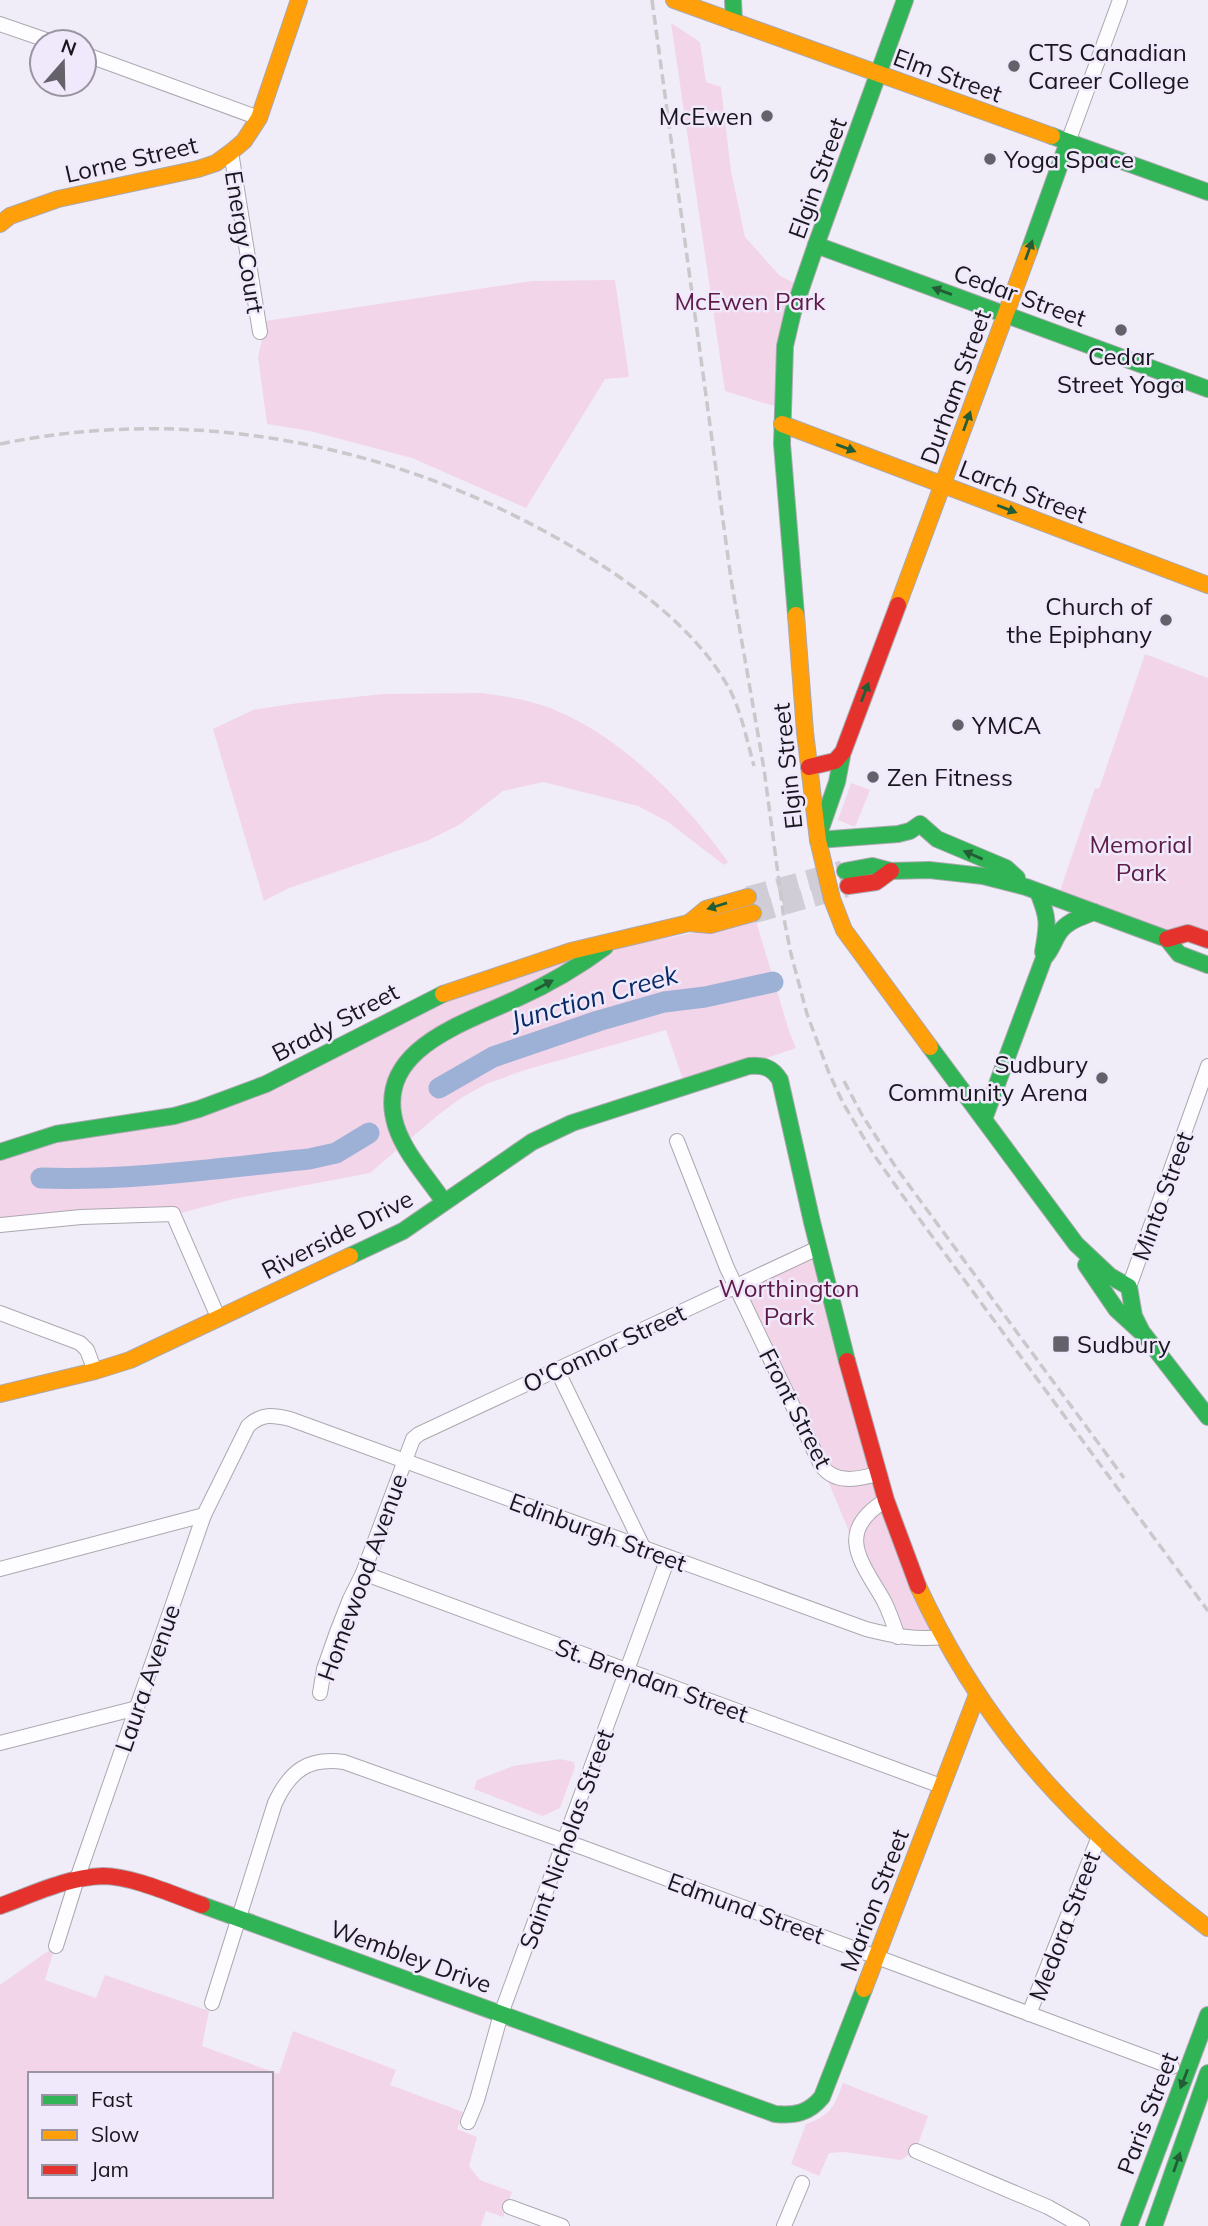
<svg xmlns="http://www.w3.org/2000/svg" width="1208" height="2226" viewBox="0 0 1208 2226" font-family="Mulish,sans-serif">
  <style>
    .green { fill: #f2d5e9; fill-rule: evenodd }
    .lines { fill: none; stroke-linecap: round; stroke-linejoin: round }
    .river { stroke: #9db1d6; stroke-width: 21 }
    .secondary-tunnel { stroke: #d1cdd7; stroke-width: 21; stroke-dasharray: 21 10; stroke-linecap: butt }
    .street-casing { stroke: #aba8b0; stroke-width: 16 }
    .fast-casing { stroke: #aba8b0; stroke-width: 18 }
    .slow-casing { stroke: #aba8b0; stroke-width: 18 }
    .jam-casing { stroke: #aba8b0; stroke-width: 18 }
    .street { stroke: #fdfcfe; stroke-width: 14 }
    .fast { stroke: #30b455; stroke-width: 16 }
    .slow { stroke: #ff9f0a; stroke-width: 16 }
    .jam { stroke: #e5322d; stroke-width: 16 }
    .rail { stroke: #c9c8cb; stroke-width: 3.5; stroke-dasharray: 10 5; stroke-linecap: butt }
    .oneway { fill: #235d36 }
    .poi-dot { fill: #65616a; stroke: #f0e9fc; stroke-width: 2.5 }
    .labels { text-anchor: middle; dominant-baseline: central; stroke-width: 5; stroke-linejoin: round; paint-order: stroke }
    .poi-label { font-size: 24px; fill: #19161d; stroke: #f0e9fc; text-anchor: start }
    .street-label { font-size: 24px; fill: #19161d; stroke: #f0e9fc }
    .park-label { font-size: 24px; fill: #5d1b47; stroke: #f0e9fc }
    .water-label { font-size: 26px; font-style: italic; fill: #072a64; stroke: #f0e9fc }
  </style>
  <rect width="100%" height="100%" fill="#f1edf8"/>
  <!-- green -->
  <g class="green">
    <polygon points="671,23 700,42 706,82 721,87 731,171 745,237 780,276 795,283 774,406 725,391"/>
    <polygon points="615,280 629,377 605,379 526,508 412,458 310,431 267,424 258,357 262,340 259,322 532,281"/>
    <polygon points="1145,654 1208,678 1208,939 1168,938 1058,897 1095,788 1099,789"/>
    <path d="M482 693C505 696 528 700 550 708 620 735 685 801 728 862L724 865 668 822 638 806 543 782 503 791 459 825 429 840 289 888 264 901 213 729 253 710 298 703 383 694Z"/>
    <polygon points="851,783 870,790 855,827 838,820"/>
    <polygon points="756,921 789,1031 796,1048 685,1086 666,1030 525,1070 486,1084 461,1098 437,1116 370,1173 233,1199 174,1215 0,1226 0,1151 174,1115 514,967"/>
    <polygon points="818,1246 879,1472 944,1635 897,1636 855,1546 821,1464 736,1285"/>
    <polygon points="560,1759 574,1762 575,1767 560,1808 543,1816 474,1789 477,1780 513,1766"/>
    <path d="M55 1946 45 1980 96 1998 105 1975 209 2011 202 2046 279 2074 293 2031 396 2070 390 2085 463 2112 457 2129 477 2137 469 2166 480 2180 512 2192 503 2217 486 2211 481 2226H0V1985ZM30 2074H271V2196H30Z"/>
    <path d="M843 2083 928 2116 916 2150 901 2160 844 2152 829 2153 819 2176 791 2164 806 2124C831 2115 834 2107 843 2083Z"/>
  </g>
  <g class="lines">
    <!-- river -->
    <g class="river">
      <polyline points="439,1088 493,1057 598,1021 664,1002 705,997 773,982"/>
      <path d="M41 1178C130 1181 220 1168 309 1159L336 1153 369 1133"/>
    </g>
    <!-- secondary-tunnel -->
    <g class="secondary-tunnel">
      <polyline points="748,897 843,871"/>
      <polyline points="753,913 846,887"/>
    </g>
    <!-- street casing -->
    <g class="street-casing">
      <g id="street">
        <polyline points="0,24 52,42"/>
        <polyline points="84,54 259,118"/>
        <polyline points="1068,142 1120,0"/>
        <polyline points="231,152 260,332"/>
        <path d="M677 1141 727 1268 821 1465C835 1485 858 1479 878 1474"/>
        <polyline points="0,1225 81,1217 173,1214 218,1317"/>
        <polyline points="1129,1287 1208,1066"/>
        <polyline points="0,1313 80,1343 87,1350 95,1371"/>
        <polyline points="557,1370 644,1549"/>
        <path d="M886 1500C834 1532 861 1561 884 1601 890 1613 894 1625 898 1637"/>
        <polyline points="0,1569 204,1515"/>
        <polyline points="363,1573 941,1786"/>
        <polyline points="320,1693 324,1669 337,1632 350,1599 363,1573 413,1439 419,1434 818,1248"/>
        <polyline points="0,1743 137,1708"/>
        <path d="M56 1946 77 1879 204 1515 248 1426C262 1413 273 1415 290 1419L866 1629C893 1636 916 1640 943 1637"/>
        <path d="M212 2003 275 1803C290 1771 308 1757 344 1762L584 1848 1172 2067"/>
        <polyline points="1029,2014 1098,1839"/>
        <polyline points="468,2122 477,2100 501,2014 668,1558"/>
        <polyline points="916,2151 1048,2207 1082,2226"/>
        <polyline points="510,2207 562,2226"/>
        <polyline points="784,2226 802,2183"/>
      </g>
    </g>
    <!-- fast casing -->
    <g class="fast-casing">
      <g id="fast">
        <polyline points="733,0 734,22"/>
        <polyline points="1052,136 1208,192"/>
        <polyline points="816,245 1208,389"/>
        <polyline points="1029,251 1068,142"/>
        <polyline points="796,615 782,444 785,346 793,312 816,245 905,0"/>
        <polyline points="820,831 837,782 842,756"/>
        <polyline points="818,840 898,834 910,831 920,824 937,839 1006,868 1017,878"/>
        <polyline points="845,871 872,866 891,871 929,870 983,876 1026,887 1167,939 1179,954 1208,965"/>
        <path d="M1038 892C1049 919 1048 924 1043 952"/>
        <polyline points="930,1047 1076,1244 1110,1276 1129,1287 1134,1316 1142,1332 1208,1417"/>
        <path d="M984 1119 1044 958C1052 950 1053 942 1059 933 1067 921 1082 917 1094 912"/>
        <polyline points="0,1152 56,1134 174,1116 199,1109 266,1084 443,994"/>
        <path d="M444 1202C428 1178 405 1154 396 1126 372 1049 466 1023 518 998 549 984 578 967 605 947"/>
        <path d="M350 1256 403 1231 532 1142 572 1123 749 1066C763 1065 772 1067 780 1080L812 1222 847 1361"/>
        <polyline points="1086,1265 1116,1309 1140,1331"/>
        <path d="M202 1905 775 2114C795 2116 809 2113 822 2097L864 1989"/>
        <polyline points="1129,2226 1208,2015"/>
        <polyline points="1154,2226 1208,2073"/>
      </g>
    </g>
    <!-- slow casing -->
    <g class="slow-casing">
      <g id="slow">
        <polyline points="674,0 1052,136"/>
        <polyline points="0,224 10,216 58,199 198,169 216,163 231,152 244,141 259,118 299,0"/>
        <polyline points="782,424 1208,585"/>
        <polyline points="898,605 1029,251"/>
        <polyline points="796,615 805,732 818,840 832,899 844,930 930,1047"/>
        <polyline points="689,923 706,909 748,897"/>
        <polyline points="443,994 571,951 689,923 710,925 753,913"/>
        <polyline points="0,1394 95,1371 130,1360 350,1256"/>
        <path d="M918 1586C986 1734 1080 1830 1208 1928"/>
        <polyline points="864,1989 977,1695"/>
      </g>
    </g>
    <!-- jam casing -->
    <g class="jam-casing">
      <g id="jam">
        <polyline points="809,767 835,761 843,752 898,605"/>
        <polyline points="848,886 876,882 891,871"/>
        <polyline points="1167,939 1188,933 1208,940"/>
        <polyline points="847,1361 886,1500 918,1586"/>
        <path d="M0 1906C33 1894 68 1877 103 1876 132 1876 174 1895 202 1905"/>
      </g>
    </g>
    <!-- street -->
    <use href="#street" class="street"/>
    <!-- fast -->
    <use href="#fast" class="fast"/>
    <!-- slow -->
    <use href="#slow" class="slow"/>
    <!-- jam -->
    <use href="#jam" class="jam"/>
    <!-- rail -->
    <g class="rail">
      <polyline points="652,0 731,579 764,769 784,919 791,954 807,1014 829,1073 843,1103 874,1155 915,1213 1208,1611"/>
      <path d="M0 444C203 402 415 449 589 557 643 591 699 633 730 690 742 714 747 741 754 766"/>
      <polyline points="844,1081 862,1115 897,1169 1124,1478"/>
    </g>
  </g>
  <!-- one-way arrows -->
  <defs><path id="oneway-solid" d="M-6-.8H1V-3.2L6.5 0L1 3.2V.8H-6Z" transform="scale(1.75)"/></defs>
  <g class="oneway">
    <use href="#oneway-solid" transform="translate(1029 250) rotate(-70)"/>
    <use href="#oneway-solid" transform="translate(942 291) rotate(-160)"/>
    <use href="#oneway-solid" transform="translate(967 421) rotate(-70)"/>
    <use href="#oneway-solid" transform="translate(846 448) rotate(20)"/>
    <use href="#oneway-solid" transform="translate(1007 509) rotate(21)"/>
    <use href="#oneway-solid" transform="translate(865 692) rotate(-69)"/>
    <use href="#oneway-solid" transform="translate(973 855) rotate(-157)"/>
    <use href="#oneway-solid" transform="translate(717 906) rotate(163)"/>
    <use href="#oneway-solid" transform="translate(544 985) rotate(-28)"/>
    <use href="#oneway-solid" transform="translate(1184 2079) rotate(111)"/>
    <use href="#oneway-solid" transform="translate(1177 2162) rotate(-71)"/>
  </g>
  <!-- markers -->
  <g class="poi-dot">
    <circle cx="1014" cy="66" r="7"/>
    <circle cx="767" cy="116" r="7"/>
    <circle cx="990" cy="159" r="7"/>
    <circle cx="1121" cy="330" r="7"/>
    <circle cx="1166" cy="620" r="7"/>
    <circle cx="958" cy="725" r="7"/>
    <circle cx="873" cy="777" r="7"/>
    <circle cx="1102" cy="1078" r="7"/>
    <rect x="1052" y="1335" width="18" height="18" rx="3.5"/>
  </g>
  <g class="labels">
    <!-- poi labels -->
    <g class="poi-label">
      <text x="1028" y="52">CTS Canadian<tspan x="1028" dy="28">Career College</tspan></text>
      <text x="753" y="116" text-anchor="end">McEwen</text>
      <text x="1004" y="159">Yoga Space</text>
      <text x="1121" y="356" text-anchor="middle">Cedar<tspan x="1121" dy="28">Street Yoga</tspan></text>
      <text x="1152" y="606" text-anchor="end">Church of<tspan x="1152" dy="28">the Epiphany</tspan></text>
      <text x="972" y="725">YMCA</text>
      <text x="887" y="777">Zen Fitness</text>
      <text x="1088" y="1064" text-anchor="end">Sudbury<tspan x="1088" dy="28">Community Arena</tspan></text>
      <text x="1077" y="1344">Sudbury</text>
    </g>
    <!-- street labels -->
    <g class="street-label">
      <text transform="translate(948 75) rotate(20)">Elm Street</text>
      <text transform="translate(131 159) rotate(-13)">Lorne Street</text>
      <text transform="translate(817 178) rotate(-70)">Elgin Street</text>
      <text transform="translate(245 242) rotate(81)">Energy Court</text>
      <text transform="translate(1020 295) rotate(20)">Cedar Street</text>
      <text transform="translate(955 387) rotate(-70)">Durham Street</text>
      <text transform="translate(1023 491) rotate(21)">Larch Street</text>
      <text transform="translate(787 766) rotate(-96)">Elgin Street</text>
      <text transform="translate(335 1022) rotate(-28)">Brady Street</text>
      <text transform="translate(1162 1196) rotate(-70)">Minto Street</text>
      <text transform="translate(337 1234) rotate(-27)">Riverside Drive</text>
      <text transform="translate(604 1348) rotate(-25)">O'Connor Street</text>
      <text transform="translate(796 1408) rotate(63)">Front Street</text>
      <text transform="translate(598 1532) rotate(20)">Edinburgh Street</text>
      <text transform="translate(362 1577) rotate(-70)">Homewood Avenue</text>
      <text transform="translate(147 1678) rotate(-71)">Laura Avenue</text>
      <text transform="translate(652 1680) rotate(20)">St. Brendan Street</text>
      <text transform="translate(566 1839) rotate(-70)">Saint Nicholas Street</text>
      <text transform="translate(874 1900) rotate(-69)">Marion Street</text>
      <text transform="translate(746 1908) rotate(20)">Edmund Street</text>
      <text transform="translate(1064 1926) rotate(-69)">Medora Street</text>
      <text transform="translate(411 1956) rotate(20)">Wembley Drive</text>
      <text transform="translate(1147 2113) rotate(-69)">Paris Street</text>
    </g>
    <!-- park labels -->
    <g class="park-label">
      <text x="750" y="301">McEwen Park</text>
      <text x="1141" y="844">Memorial<tspan x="1141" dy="28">Park</tspan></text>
      <text x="789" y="1288">Worthington<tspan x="789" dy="28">Park</tspan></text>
    </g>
    <!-- water labels -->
    <g class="water-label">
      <text transform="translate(594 997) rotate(-16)">Junction Creek</text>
    </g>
  </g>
  <!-- legend -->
  <rect x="28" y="2072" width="245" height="126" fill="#f0e9fc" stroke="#9a95a3" stroke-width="2"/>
  <rect x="42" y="2095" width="35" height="10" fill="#30b455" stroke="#9a95a3" stroke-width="2"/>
  <text x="91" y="2107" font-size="21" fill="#19161d">Fast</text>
  <rect x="42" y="2130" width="35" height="10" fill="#ff9f0a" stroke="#9a95a3" stroke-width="2"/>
  <text x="91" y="2142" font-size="21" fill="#19161d">Slow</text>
  <rect x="42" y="2165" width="35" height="10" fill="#e5322d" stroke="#9a95a3" stroke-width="2"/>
  <text x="91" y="2177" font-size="21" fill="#19161d">Jam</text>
  <!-- north arrow -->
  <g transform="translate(63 63) rotate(20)"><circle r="33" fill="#f0e9fc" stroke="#9a95a3" stroke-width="2"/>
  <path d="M0-5L12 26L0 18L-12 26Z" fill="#65616a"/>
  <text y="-10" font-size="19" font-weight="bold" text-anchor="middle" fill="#19161d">N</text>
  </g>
</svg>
